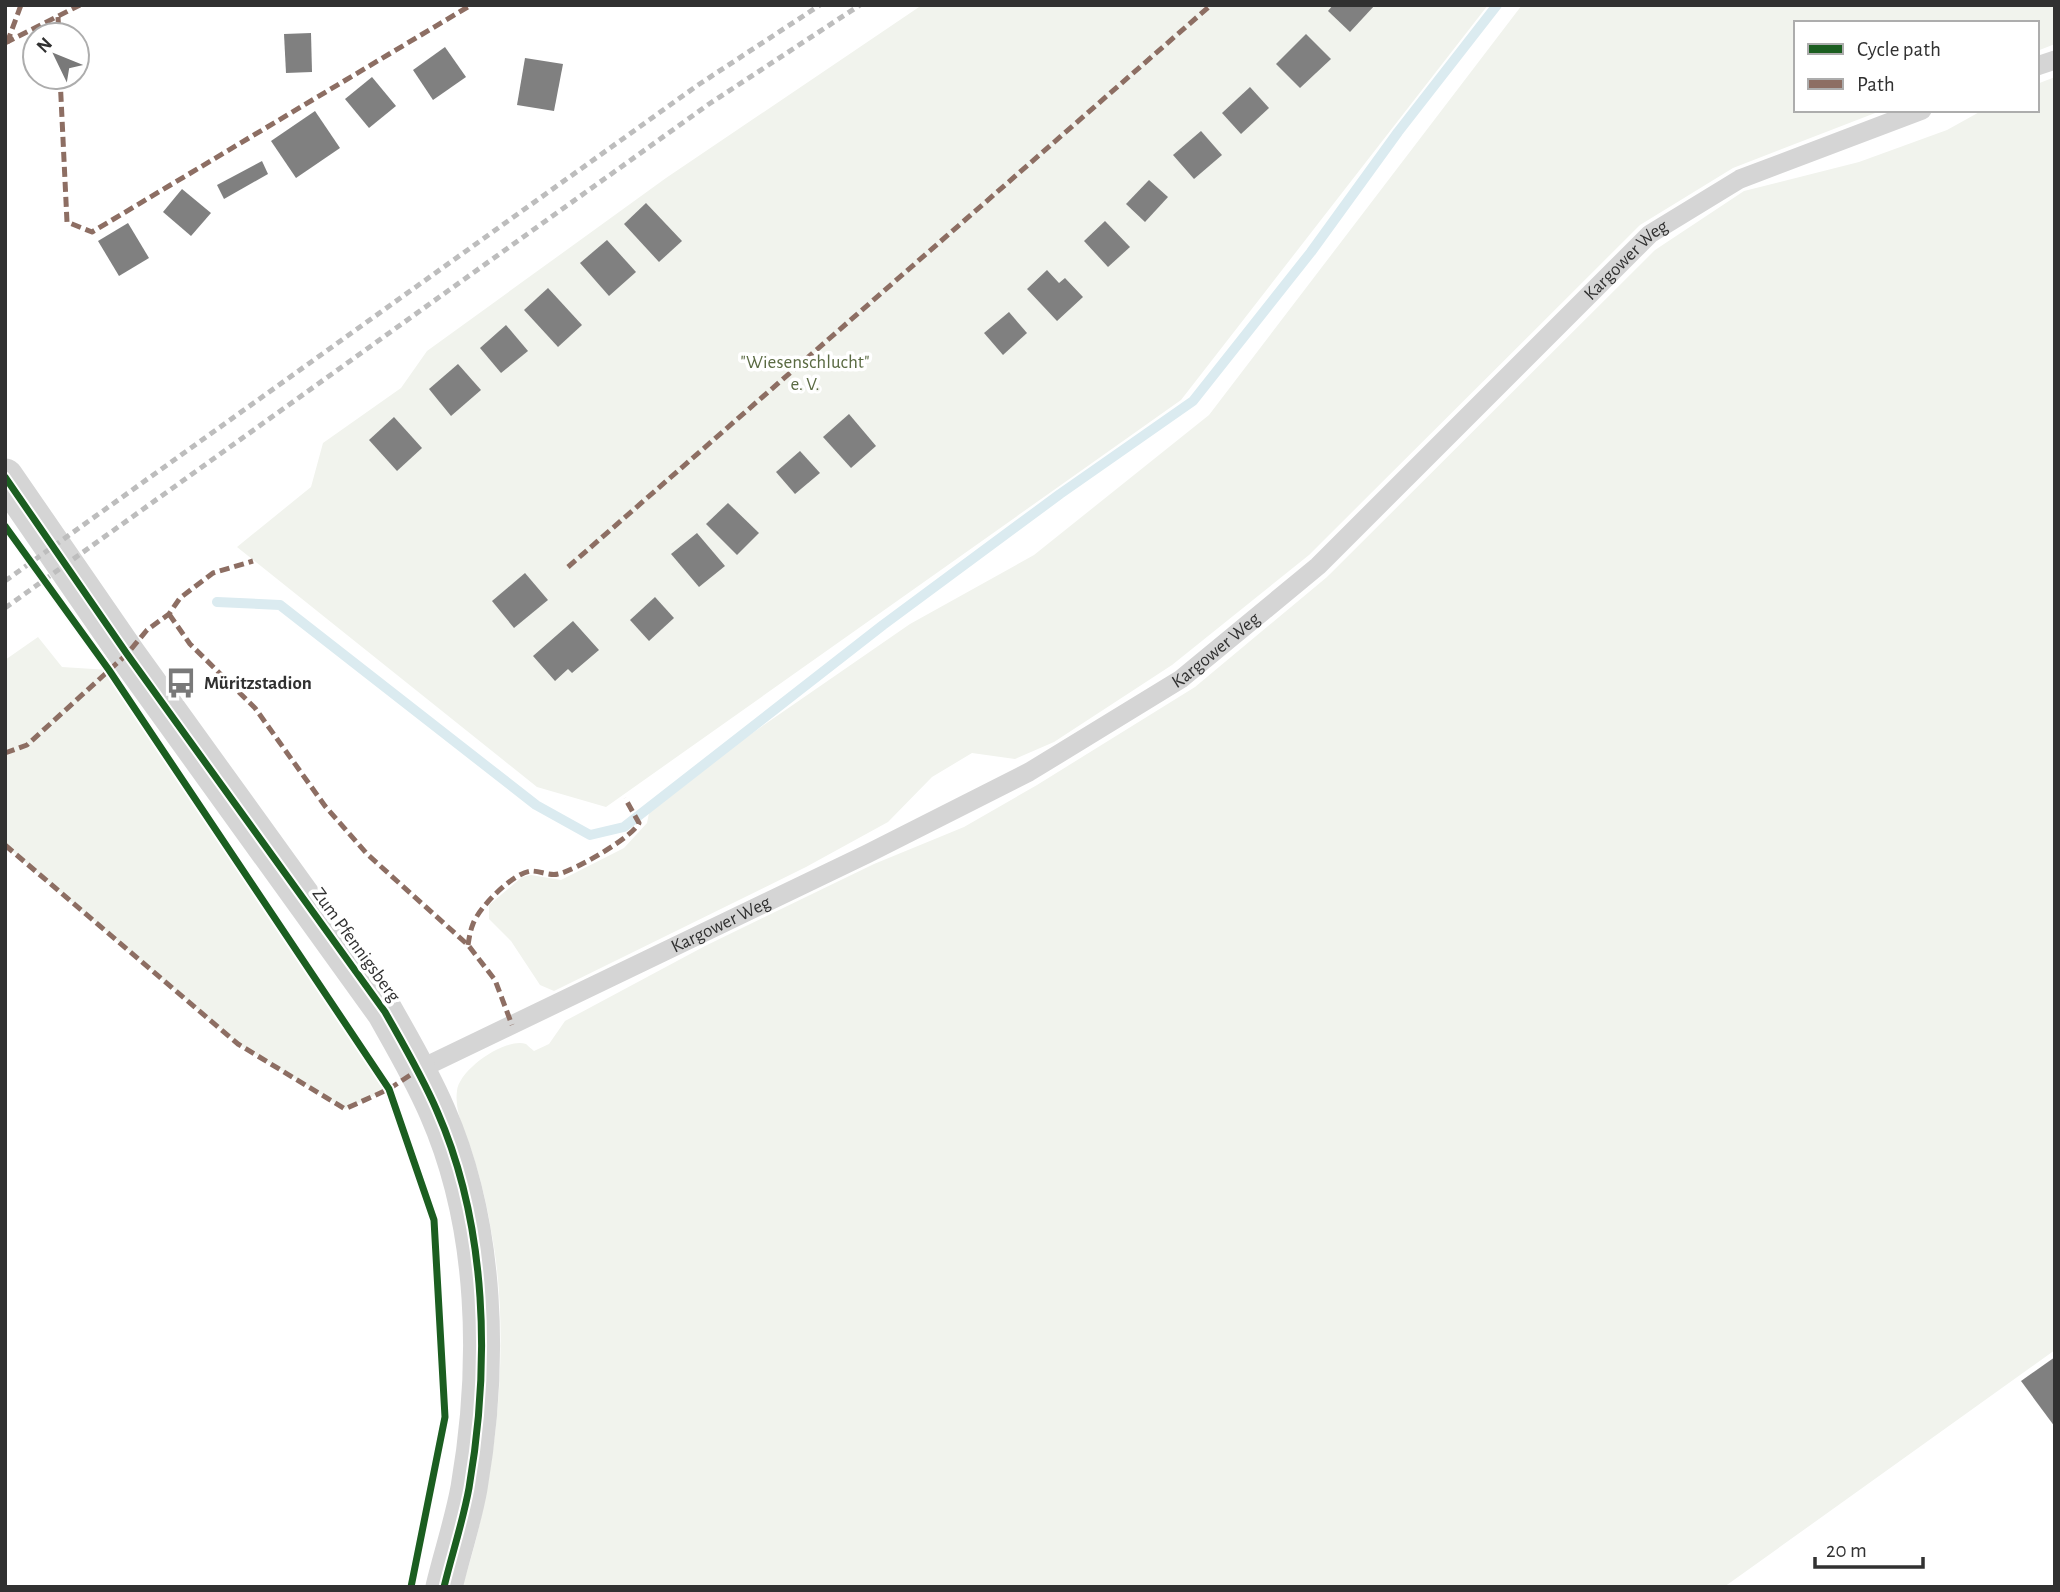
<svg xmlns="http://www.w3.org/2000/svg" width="2060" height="1592" viewBox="0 0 2060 1592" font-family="'Alegreya Sans',sans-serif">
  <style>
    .green { fill: #f1f3ed }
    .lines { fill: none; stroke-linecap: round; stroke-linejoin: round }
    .stream { stroke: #dbebf0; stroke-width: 10 }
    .building { fill: #808080 }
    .service { stroke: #d5d5d5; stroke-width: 19 }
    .minor { stroke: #d5d5d5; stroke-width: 37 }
    .rail { stroke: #bdbdbd; stroke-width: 5; stroke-dasharray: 7 5; stroke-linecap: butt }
    .quiet { stroke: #8d6e63; stroke-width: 5; stroke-dasharray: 10 5; stroke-linecap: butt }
    .cycleway-casing { stroke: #fff; stroke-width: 11 }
    .cycleway { stroke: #1b5e20; stroke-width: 7 }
    .labels { text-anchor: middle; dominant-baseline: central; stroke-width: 7; stroke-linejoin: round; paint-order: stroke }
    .street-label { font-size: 19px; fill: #313131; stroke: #fff }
    .park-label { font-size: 19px; fill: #5a6a42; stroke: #fff }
    .poi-label { font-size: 19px; font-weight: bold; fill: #313131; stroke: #fff; text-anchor: start }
  </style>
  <rect width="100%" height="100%" fill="#fff"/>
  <!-- green -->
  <g class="green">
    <polygon points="922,5 1488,5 1181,400 606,807 537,787 237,547 311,487 323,443 401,388 427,351 666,178"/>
    <polygon points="1522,5 2055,5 2055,44 2037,51 2037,23 1796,23 1796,110 1883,110 1733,168 1640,225 1309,555 1172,665 1054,742 1015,759 972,753 932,777 888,822 806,867 554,991 540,985 511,941 489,919 489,905 522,877 531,875 561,880 624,848 647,823 651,803 910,624 1034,555 1209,415"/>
    <path d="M2055 77V1350L1724 1587H462C497 1484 512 1337 491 1230 487 1204 480 1177 472 1152 466 1133 454 1112 457 1091 459 1069 506 1037 526 1044 527 1045 534 1051 534 1051L549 1044 565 1021 705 946 874 864 964 827 1037 785 1195 687 1327 577 1655 250 1744 191 1859 162 1947 130 1983 110H2037V84Z"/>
    <polygon points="38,637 62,667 109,670 389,1089 345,1109 238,1044 5,845 5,660"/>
  </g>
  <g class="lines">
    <!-- stream -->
    <polyline class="stream" points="217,602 280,605 536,805 590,835 624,827 883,625 1060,494 1193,401 1311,252 1398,132 1497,5"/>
  </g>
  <!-- building -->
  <g class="building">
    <polygon points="1333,5 1375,5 1350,32 1328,11"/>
    <polygon points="311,33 312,72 286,73 284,34"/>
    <polygon points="1306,34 1331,59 1300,88 1276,64"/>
    <polygon points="445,47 466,77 433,100 413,70"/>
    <polygon points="525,58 563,64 554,111 517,105"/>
    <polygon points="372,77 396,106 369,128 345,99"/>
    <polygon points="1250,87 1269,108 1241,134 1222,113"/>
    <polygon points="315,111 340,148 296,178 271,141"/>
    <polygon points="1201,131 1222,155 1194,179 1173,155"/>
    <polygon points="262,161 268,174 224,199 217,185"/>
    <polygon points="1149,180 1168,197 1145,222 1126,204"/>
    <polygon points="182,189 211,213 191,236 163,212"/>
    <polygon points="646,203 682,241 659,262 624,224"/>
    <polygon points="1105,221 1130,247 1108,267 1084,241"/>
    <polygon points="128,223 149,258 119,276 98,241"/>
    <polygon points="607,240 636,272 609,296 580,263"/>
    <polygon points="1047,270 1059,283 1065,278 1083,297 1057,321 1027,289"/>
    <polygon points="548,288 582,325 558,347 524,310"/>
    <polygon points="1009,312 1027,333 1003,355 984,333"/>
    <polygon points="506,325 528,351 501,373 480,348"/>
    <polygon points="458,364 481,390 451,416 429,389"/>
    <polygon points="849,414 876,446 851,468 823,437"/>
    <polygon points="394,417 422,448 397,471 369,440"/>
    <polygon points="800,451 820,473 795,494 776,472"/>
    <polygon points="728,503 759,533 737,555 706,524"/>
    <polygon points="697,533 725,566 699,587 671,554"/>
    <polygon points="525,573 548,600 514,628 492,601"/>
    <polygon points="655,597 674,618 649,641 630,620"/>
    <polygon points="573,621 599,650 572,673 568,669 555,681 533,656"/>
    <polygon points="2055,1357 2055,1427 2021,1381"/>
  </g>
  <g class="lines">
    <!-- service -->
    <g class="service">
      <polyline points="2037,66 2055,60"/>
      <path id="s1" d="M418 1070 867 854 1029 772 1181 679 1318 566 1650 234 1740 179 1922 110"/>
    </g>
    <!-- minor -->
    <path class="minor" d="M5 477 127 654 385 1012C403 1044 422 1076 437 1111 488 1227 490 1366 469 1488 463 1521 452 1554 444 1587"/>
    <!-- rail -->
    <g class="rail">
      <polyline points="5,581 698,85 820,5"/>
      <polyline points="5,608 709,104 860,5"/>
    </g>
    <!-- quiet -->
    <g class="quiet">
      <polyline points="58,17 59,35"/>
      <polyline points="5,43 80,5"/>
      <polyline points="7,43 21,5"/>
      <polyline points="60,77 67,222 92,232 471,5"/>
      <polyline points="568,567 1211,5"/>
      <polyline points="169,614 190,644 255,708 325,806 367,854 468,945 495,980 512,1025"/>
      <polyline points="5,753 27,745 127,654 147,630 169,614 180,598 213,573 253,561"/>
      <polyline points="5,845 238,1044 345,1109 389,1089 418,1070"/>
      <path d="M468 945C469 939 470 931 473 924 479 907 513 873 531 871 540 871 550 876 558 874 574 871 633 837 639 823L625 798"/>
    </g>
    <!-- cycleway casing -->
    <g class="cycleway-casing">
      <g id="cycleway">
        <path d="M5 477 127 654 385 1012C403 1044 422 1076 437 1111 488 1227 490 1366 469 1488 463 1521 452 1554 444 1587"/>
        <polyline points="5,526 109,670 389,1089 434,1220 445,1417 411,1587"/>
      </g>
    </g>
    <!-- cycleway -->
    <use href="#cycleway" class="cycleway"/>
  </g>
  <!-- icons -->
  <defs>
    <g id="bus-bare" transform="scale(2.415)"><path d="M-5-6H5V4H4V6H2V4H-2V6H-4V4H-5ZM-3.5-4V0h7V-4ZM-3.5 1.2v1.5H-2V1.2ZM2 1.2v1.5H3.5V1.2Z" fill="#797979" stroke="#fff" stroke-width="2.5" paint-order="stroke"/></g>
  </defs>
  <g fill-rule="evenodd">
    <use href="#bus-bare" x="181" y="683"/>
  </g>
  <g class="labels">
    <!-- street labels -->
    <g class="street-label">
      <text stroke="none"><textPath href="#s1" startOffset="1470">Kargower Weg</textPath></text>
      <text stroke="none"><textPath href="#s1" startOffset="903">Kargower Weg</textPath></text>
      <text stroke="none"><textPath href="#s1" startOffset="336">Kargower Weg</textPath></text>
      <text transform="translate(356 945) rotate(54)">Zum Pfennigsberg</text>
    </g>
    <!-- park labels -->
    <g class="park-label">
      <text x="805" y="362">"Wiesenschlucht"<tspan x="805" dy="22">e. V.</tspan></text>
    </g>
    <!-- poi labels -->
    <g class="poi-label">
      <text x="204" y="683">Müritzstadion</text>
    </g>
  </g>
  <!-- border -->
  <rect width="2060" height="1592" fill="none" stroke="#313131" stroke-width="14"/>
  <!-- legend -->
  <rect x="1794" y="21" width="245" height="91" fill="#ffffff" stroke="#adadad" stroke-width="2"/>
  <rect x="1808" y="44" width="35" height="10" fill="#1b5e20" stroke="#adadad" stroke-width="2"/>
  <text x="1857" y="56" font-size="21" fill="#313131">Cycle path</text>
  <rect x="1808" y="79" width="35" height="10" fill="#8d6e63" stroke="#adadad" stroke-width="2"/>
  <text x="1857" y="91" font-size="21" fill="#313131">Path</text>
  <!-- north arrow -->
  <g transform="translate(56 56) rotate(313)"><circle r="33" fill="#ffffff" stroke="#adadad" stroke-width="2"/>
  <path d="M0-5L12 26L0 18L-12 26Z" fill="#797979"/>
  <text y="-10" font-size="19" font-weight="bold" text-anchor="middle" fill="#313131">N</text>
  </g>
  <!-- scale -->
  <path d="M1815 1557v10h108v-10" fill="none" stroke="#313131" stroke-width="3.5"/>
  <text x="1826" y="1557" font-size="21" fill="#313131" stroke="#ffffff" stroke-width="5" paint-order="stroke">20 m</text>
</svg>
